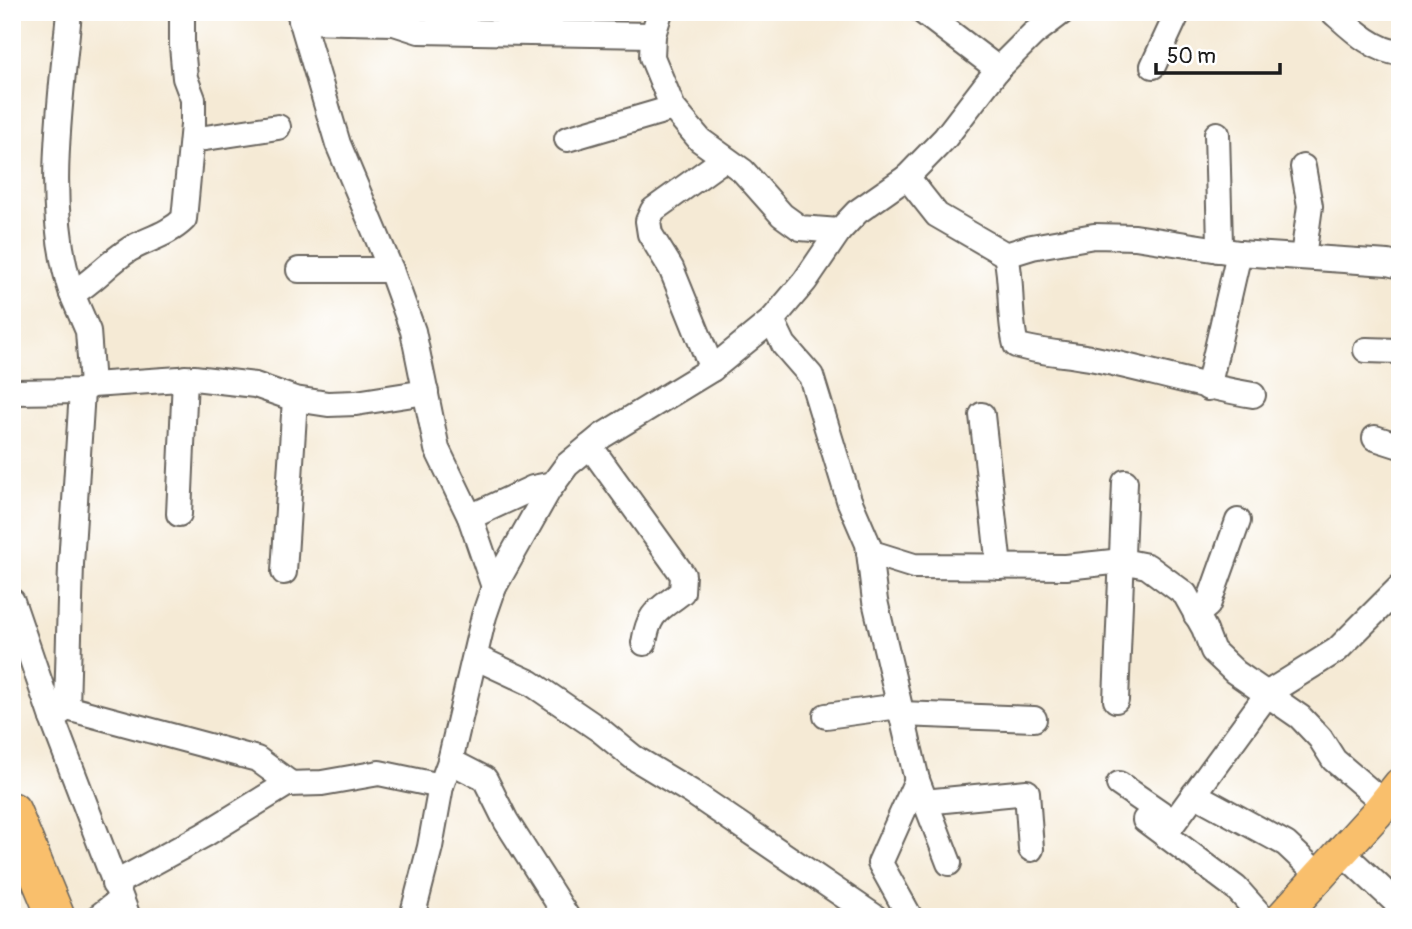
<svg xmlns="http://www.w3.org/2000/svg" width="1412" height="929" viewBox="0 0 1412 929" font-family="Pangolin,sans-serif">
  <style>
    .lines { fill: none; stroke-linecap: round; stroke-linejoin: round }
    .minor-casing { stroke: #68645d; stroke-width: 28 }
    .major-casing { stroke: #68645d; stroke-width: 35 }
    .highway-casing { stroke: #68645d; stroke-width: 40 }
    .minor { stroke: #fff; stroke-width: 24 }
    .major { stroke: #f9bf6c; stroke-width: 32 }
    .highway { stroke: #f9bf6c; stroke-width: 37 }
  </style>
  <rect width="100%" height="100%" fill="#fff"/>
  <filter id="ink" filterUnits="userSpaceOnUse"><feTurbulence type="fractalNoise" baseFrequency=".0143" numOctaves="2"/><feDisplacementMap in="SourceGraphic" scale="14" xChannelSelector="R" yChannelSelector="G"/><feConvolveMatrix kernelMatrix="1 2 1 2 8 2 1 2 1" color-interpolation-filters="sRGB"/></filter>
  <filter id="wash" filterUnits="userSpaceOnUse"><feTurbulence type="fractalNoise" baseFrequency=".00686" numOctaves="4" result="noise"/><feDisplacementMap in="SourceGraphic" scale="28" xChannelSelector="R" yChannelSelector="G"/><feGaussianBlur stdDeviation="1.57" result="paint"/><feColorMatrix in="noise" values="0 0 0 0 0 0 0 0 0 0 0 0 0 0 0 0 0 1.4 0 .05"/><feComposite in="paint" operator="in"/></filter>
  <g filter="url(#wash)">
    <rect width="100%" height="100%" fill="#f5ead5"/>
  </g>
  <g filter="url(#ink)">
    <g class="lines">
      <!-- minor casing -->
      <g class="minor-casing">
        <g id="minor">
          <path d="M69 12C61 103 43 206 72 294"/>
          <polyline points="299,12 338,144 391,270 413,331 437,449 470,517 494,587"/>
          <polyline points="660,12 653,35 652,57 673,108 700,140 743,171 782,215 800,228 839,231"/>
          <polyline points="923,12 998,69"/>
          <path d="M1333 12C1351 28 1374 51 1400 53"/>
          <polyline points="301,21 394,23 419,31 653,35"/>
          <polyline points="1153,66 1178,12"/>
          <polyline points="1217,134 1220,243 1218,250"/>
          <polyline points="567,139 673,108"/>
          <polyline points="192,140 278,127"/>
          <polyline points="907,177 937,215 1006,255 1032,247 1094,236 1135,237 1239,253 1388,263 1400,266"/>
          <path d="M1006 255C1013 285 1008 315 1016 345 1040 353 1065 353 1090 358 1145 369 1198 386 1253 395"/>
          <polyline points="1303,257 1310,206 1303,167"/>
          <polyline points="299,270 391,270"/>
          <polyline points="772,320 784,345 811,376 849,500 868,544 875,601 917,780 949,863"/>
          <polyline points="1366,350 1400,351"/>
          <polyline points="712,369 671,268 650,234 648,221 653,210 724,159"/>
          <path d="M92 385 88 331 72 294C94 281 108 263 130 249 148 239 169 234 184 219L193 125V99L185 78 182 46V12"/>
          <polyline points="1208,388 1239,253"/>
          <polyline points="12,392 82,391 92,385 194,378 255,385 295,399 328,404 356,403 426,392"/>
          <polyline points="982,415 999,567"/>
          <polyline points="1375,438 1400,446"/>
          <path d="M590 446 683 575 682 592C658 611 649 611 644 643"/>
          <polyline points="179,514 185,378"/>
          <polyline points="470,517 533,488 553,484"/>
          <polyline points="869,552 914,566 1066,567 1122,561 1147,566 1185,594 1204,628 1213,651 1235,672 1300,717 1320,738 1334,760 1384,803"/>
          <polyline points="284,572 295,399"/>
          <polyline points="12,601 52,718 128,917"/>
          <polyline points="1196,615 1208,605 1238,521"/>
          <polyline points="475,657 531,683 600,730 633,757 693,793 875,917"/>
          <polyline points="1116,700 1125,482"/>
          <polyline points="67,708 257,759 291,784"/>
          <polyline points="901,714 1034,719"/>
          <polyline points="826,716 899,706"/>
          <polyline points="52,718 67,708 71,564 82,391"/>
          <polyline points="450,761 485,779 506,821 567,917"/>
          <polyline points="1119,784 1174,822 1268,693 1337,650 1400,587"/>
          <polyline points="1194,794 1286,844 1320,876"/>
          <polyline points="924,802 1027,792 1031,849"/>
          <polyline points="1145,820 1236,888 1262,917"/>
          <polyline points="1342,852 1400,906"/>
          <polyline points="114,884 204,835 287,784 322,783 379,773 441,786"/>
          <polyline points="98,917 120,900"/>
          <polyline points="412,917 430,847 441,786 450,761 484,616 494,587 548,491 567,465 602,436 712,369 772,320 805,281 839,231 857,212 907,177 945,138 998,69 1033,34 1062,12"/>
          <polyline points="910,917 880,863 917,780"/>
        </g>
      </g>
      <!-- major casing -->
      <g class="major-casing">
        <polyline id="major" points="1282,917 1376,814 1400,784"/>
      </g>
      <!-- highway casing -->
      <g class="highway-casing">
        <polyline id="highway" points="12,811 56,917"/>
      </g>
      <!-- minor -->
      <use href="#minor" class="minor"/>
      <!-- major -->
      <use href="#major" class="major"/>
      <!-- highway -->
      <use href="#highway" class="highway"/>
    </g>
  </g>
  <!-- margin -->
  <rect width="1412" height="929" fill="none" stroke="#fff" stroke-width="42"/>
  <!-- scale -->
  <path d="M1156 63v10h124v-10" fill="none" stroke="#1c1c1c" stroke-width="3.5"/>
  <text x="1167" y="63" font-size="21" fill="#1c1c1c" stroke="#ffffff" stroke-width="5" paint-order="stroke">50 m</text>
</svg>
